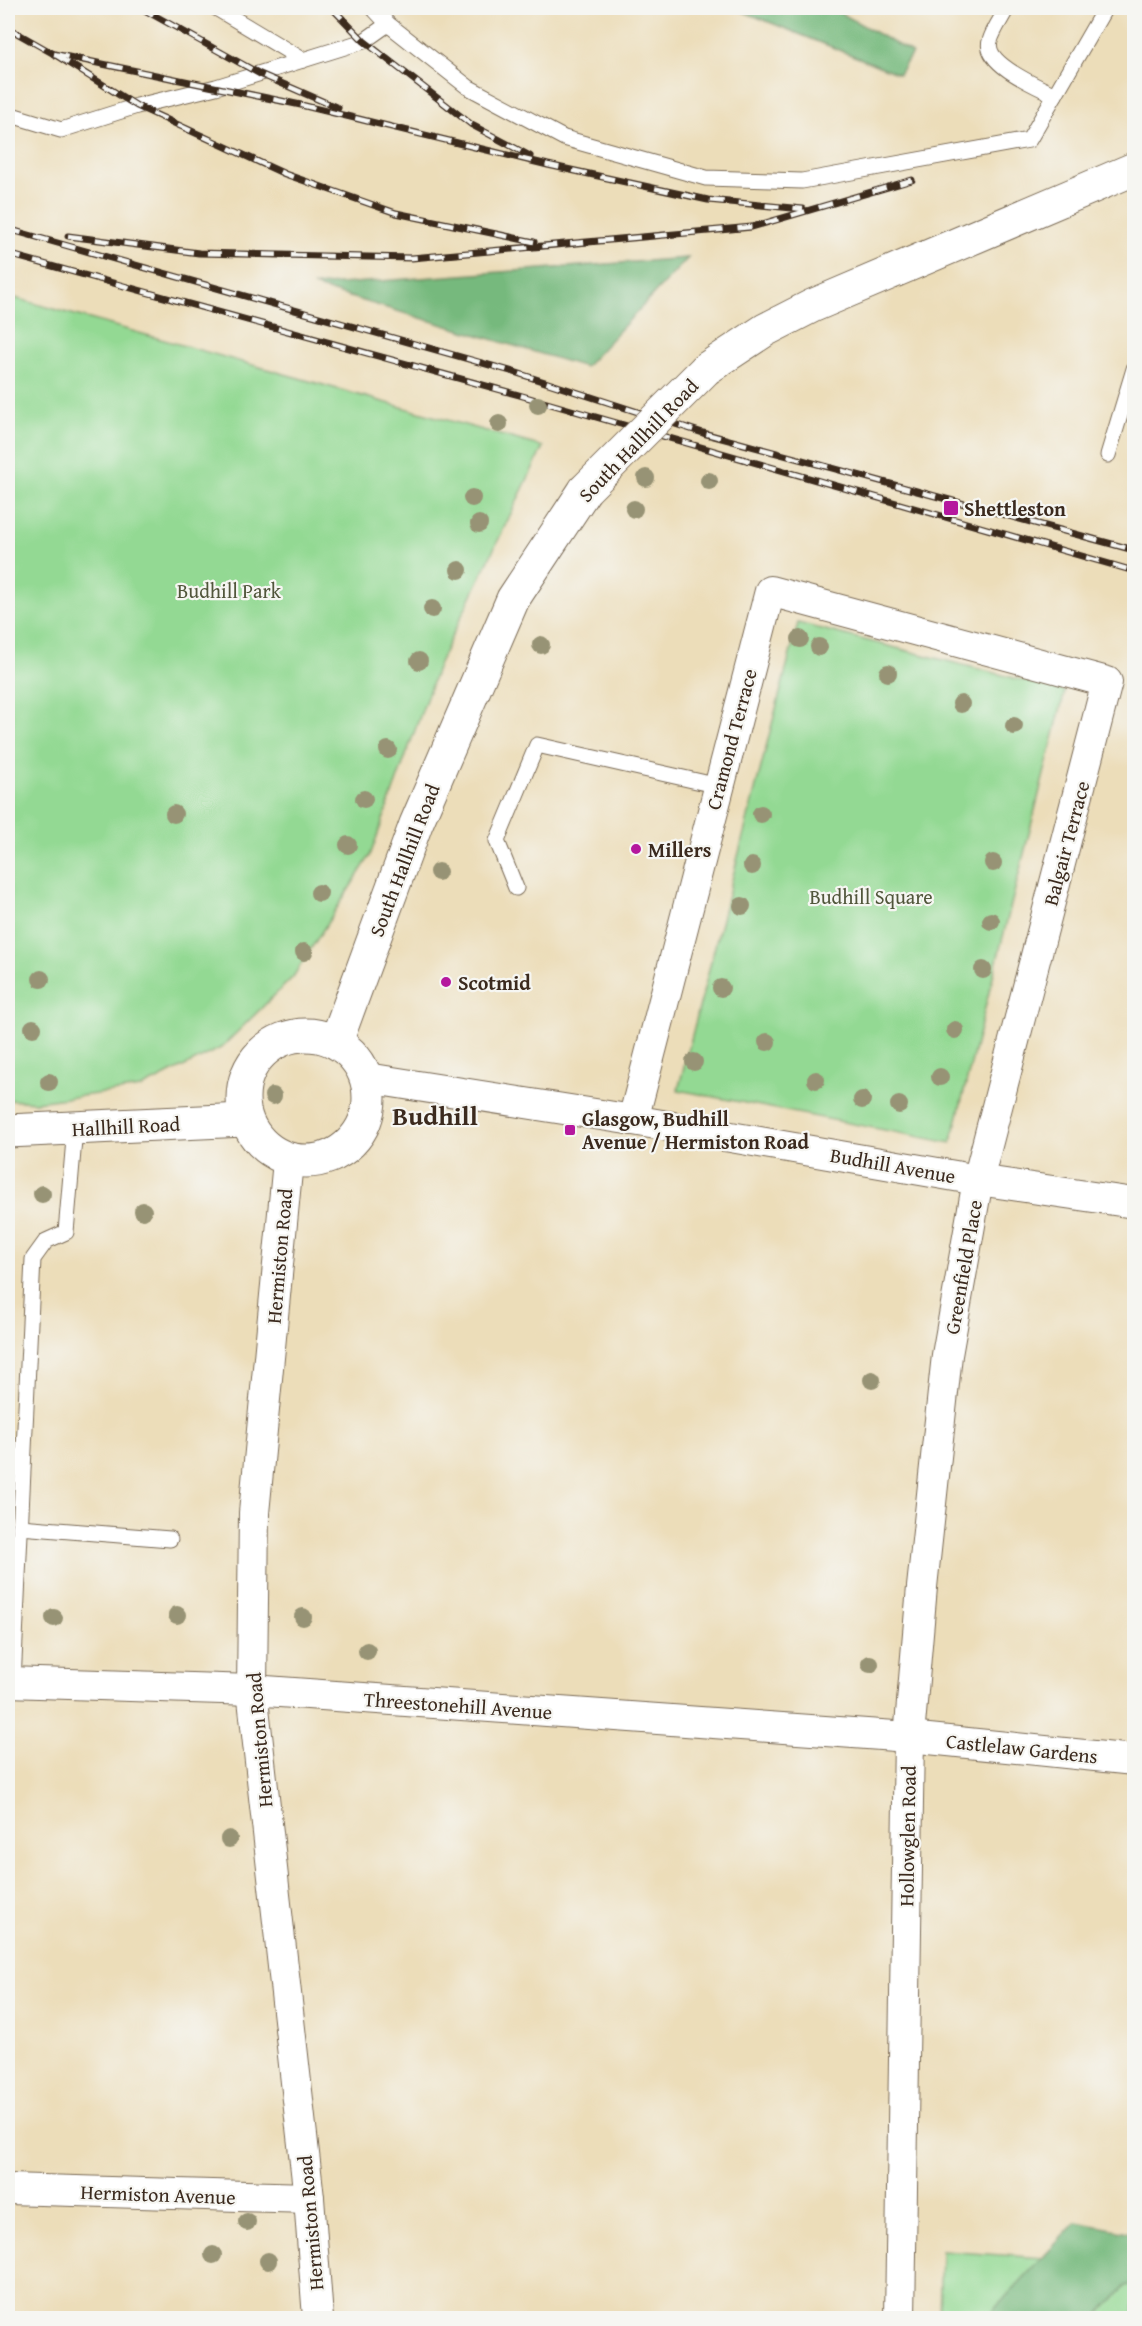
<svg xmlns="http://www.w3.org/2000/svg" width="1142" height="2326" viewBox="0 0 1142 2326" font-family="'Gentium Book Plus',serif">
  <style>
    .green { fill: #93d993; stroke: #678258; stroke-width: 1.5 }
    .forest { fill: #76b97d; stroke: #58724e; stroke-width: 1.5 }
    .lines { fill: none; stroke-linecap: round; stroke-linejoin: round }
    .service-casing { stroke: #796954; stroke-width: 17 }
    .minor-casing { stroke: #796954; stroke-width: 32 }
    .tertiary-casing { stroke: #796954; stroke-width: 35 }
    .service { stroke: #fff; stroke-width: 15 }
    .minor { stroke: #fff; stroke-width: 30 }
    .tertiary { stroke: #fff; stroke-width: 33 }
    .rail-casing { stroke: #3b2a1e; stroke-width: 7 }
    .rail { stroke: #f6f6f2; stroke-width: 4.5; stroke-dasharray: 14; stroke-linecap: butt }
    .tertiary-bridge-casing { stroke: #796954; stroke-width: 35; stroke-linecap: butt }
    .tertiary-bridge { stroke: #fff; stroke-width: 33 }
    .tree { fill: #979374 }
    .poi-dot { fill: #b5179e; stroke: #f6f6f2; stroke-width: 2 }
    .labels { text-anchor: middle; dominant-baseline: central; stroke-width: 4.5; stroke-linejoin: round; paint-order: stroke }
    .street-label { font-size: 20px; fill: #3b2a1e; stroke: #f6f6f2 }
    .poi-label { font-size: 20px; font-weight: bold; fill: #3b2a1e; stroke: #f6f6f2; text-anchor: start }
    .park-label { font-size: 20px; fill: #51563b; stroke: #f6f6f2 }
    .district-label { font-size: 26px; font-weight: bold; fill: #3b2a1e; stroke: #f6f6f2 }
  </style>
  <rect width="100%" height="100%" fill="#f6f6f2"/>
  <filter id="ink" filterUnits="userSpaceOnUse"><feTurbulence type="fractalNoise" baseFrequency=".0167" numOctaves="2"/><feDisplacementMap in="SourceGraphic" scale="12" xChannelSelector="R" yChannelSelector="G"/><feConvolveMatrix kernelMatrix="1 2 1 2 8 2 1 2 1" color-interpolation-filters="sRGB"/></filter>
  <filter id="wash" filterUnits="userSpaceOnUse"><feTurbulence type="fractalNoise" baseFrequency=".008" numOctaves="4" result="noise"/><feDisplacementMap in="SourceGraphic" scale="24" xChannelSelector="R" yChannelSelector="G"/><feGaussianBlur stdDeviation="1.35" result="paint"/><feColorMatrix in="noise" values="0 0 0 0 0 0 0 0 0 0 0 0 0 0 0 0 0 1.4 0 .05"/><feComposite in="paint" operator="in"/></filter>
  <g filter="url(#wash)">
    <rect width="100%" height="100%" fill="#ecddb9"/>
    <!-- green -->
    <g class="green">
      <polygon points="8,296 543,447 439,663 370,856 293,977 221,1048 141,1088 36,1102 8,1100"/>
      <polygon points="798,623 1065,691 951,1143 678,1090"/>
      <polygon points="941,2251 1134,2264 1134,2318 939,2318"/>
    </g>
    <!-- forest -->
    <g class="forest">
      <polygon points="734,8 832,8 912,53 899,74"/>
      <polygon points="688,258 585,367 313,286"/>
      <polygon points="1076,2222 1134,2233 1134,2284 1126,2286 1095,2318 986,2318"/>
    </g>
  </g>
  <g filter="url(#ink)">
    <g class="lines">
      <!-- service casing -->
      <g class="service-casing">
        <g id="service">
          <polyline points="216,8 303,60"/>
          <polyline points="373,8 388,24 468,87 564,138 706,178 802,181 1029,140 1105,8"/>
          <path d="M1007 8C1002 18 993 30 990 41 983 64 1039 87 1055 95"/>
          <polyline points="8,114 61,130 137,106 216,87 364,41 388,24"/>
          <polyline points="1108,455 1134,369"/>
          <polyline points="516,888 497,841 537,745 719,786"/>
          <polyline points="20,1527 170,1539"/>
          <polyline points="13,1682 33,1259 46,1241 66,1232 75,1128"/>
        </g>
      </g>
      <!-- minor casing -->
      <g class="minor-casing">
        <g id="minor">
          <polyline points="367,1078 633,1120 978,1180 1134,1203"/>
          <polyline points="633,1120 770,591 1107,682 978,1180 947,1355 922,1587 909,1737 900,2318"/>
          <polyline points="288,1161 254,1513 252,1690 309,2198 318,2318"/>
          <polyline points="8,1682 252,1690 909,1737 1134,1760"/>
          <polyline points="8,2189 309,2198"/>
        </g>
      </g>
      <!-- tertiary casing -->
      <g class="tertiary-casing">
        <g id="tertiary">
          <polyline points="706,369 765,330 812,306 1134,169"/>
          <circle cx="306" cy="1098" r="63"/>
          <polyline points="336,1042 416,824 513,599 585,490"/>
          <polyline points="8,1131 244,1120"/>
        </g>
      </g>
      <!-- service -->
      <use href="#service" class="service"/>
      <!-- minor -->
      <use href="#minor" class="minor"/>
      <!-- tertiary -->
      <use href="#tertiary" class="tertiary"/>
      <!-- rail casing -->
      <g class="rail-casing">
        <g id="rail">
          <polyline points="141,8 260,74 338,108"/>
          <polyline points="332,8 364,41 472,125 530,156"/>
          <polyline points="8,28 54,54 137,106 285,174 396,213 534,242"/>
          <polyline points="54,54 301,105 548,165 708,200 803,209"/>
          <polyline points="8,229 514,372 703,433 1134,550"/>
          <polyline points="68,236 199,253 412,258 752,227 912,180"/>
          <polyline points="8,254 519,395 1134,571"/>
        </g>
      </g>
      <!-- rail -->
      <use href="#rail" class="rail"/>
      <!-- tertiary-bridge casing -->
      <g class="tertiary-bridge-casing">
        <polyline id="tertiary-bridge" points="585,490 706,369"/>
      </g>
      <!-- tertiary-bridge -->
      <use href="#tertiary-bridge" class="tertiary-bridge"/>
    </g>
    <!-- trees -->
    <g class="tree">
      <circle cx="538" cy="405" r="9"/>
      <circle cx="499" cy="424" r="9"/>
      <circle cx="646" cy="478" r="9"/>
      <circle cx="709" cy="481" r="9"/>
      <circle cx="472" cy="498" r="9"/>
      <circle cx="634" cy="509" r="9"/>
      <circle cx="479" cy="524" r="9"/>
      <circle cx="459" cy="570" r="9"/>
      <circle cx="432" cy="609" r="9"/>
      <circle cx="800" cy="639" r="9"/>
      <circle cx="541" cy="645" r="9"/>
      <circle cx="819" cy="647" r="9"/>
      <circle cx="419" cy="661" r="9"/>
      <circle cx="888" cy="673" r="9"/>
      <circle cx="961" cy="704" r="9"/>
      <circle cx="1014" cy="726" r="9"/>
      <circle cx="388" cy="750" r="9"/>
      <circle cx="364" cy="799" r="9"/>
      <circle cx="174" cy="814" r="9"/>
      <circle cx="761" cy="814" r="9"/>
      <circle cx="348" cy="845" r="9"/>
      <circle cx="993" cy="863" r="9"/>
      <circle cx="752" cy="866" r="9"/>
      <circle cx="438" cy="872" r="9"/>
      <circle cx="319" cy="893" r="9"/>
      <circle cx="742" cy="906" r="9"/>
      <circle cx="991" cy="921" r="9"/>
      <circle cx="304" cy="952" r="9"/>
      <circle cx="983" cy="970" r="9"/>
      <circle cx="41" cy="979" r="9"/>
      <circle cx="721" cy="988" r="9"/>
      <circle cx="33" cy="1028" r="9"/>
      <circle cx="955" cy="1030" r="9"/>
      <circle cx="767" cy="1042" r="9"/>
      <circle cx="694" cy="1062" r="9"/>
      <circle cx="940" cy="1077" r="9"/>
      <circle cx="816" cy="1080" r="9"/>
      <circle cx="49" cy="1082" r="9"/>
      <circle cx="273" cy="1096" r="9"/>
      <circle cx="862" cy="1100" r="9"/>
      <circle cx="899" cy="1105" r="9"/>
      <circle cx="42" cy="1194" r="9"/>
      <circle cx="143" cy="1211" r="9"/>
      <circle cx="872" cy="1380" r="9"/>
      <circle cx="177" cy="1615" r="9"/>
      <circle cx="303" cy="1617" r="9"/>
      <circle cx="54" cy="1618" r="9"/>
      <circle cx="367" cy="1651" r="9"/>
      <circle cx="870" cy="1664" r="9"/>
      <circle cx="229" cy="1839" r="9"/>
      <circle cx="247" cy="2222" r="9"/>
      <circle cx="213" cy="2255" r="9"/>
      <circle cx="268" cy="2261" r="9"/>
    </g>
  </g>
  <!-- markers -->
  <g class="poi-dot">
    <rect x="943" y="500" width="16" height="16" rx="3"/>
    <circle cx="636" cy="849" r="6"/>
    <circle cx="446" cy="982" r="6"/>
    <rect x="564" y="1124" width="12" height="12" rx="3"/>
  </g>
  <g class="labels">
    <!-- street labels -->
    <g class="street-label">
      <text transform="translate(638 440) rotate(-46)">South Hallhill Road</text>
      <text transform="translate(731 739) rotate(-75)">Cramond Terrace</text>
      <text transform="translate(1066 843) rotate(-75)">Balgair Terrace</text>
      <text transform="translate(404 860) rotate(-69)">South Hallhill Road</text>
      <text transform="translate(126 1126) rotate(-3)">Hallhill Road</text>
      <text transform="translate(893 1165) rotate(10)">Budhill Avenue</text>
      <text transform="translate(279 1256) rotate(-85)">Hermiston Road</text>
      <text transform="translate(963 1267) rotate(-80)">Greenfield Place</text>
      <text transform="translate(458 1705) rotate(4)">Threestonehill Avenue</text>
      <text transform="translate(259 1740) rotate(-95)">Hermiston Road</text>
      <text transform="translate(1022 1748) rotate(6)">Castlelaw Gardens</text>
      <text transform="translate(907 1836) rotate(-89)">Hollowglen Road</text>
      <text transform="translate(158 2194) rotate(2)">Hermiston Avenue</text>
      <text transform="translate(310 2223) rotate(-95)">Hermiston Road</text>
    </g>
    <!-- poi labels -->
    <g class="poi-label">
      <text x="964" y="508">Shettleston</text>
      <text x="648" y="849">Millers</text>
      <text x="458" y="982">Scotmid</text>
      <text x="582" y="1118">Glasgow, Budhill<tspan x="582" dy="23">Avenue / Hermiston Road</tspan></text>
    </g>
    <!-- park labels -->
    <g class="park-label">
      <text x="229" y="590">Budhill Park</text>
      <text x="871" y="896">Budhill Square</text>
    </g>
    <!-- district labels -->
    <g class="district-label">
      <text x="435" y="1115">Budhill</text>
    </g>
  </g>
  <!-- margin -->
  <rect width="1142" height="2326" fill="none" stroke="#f6f6f2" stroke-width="30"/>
</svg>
